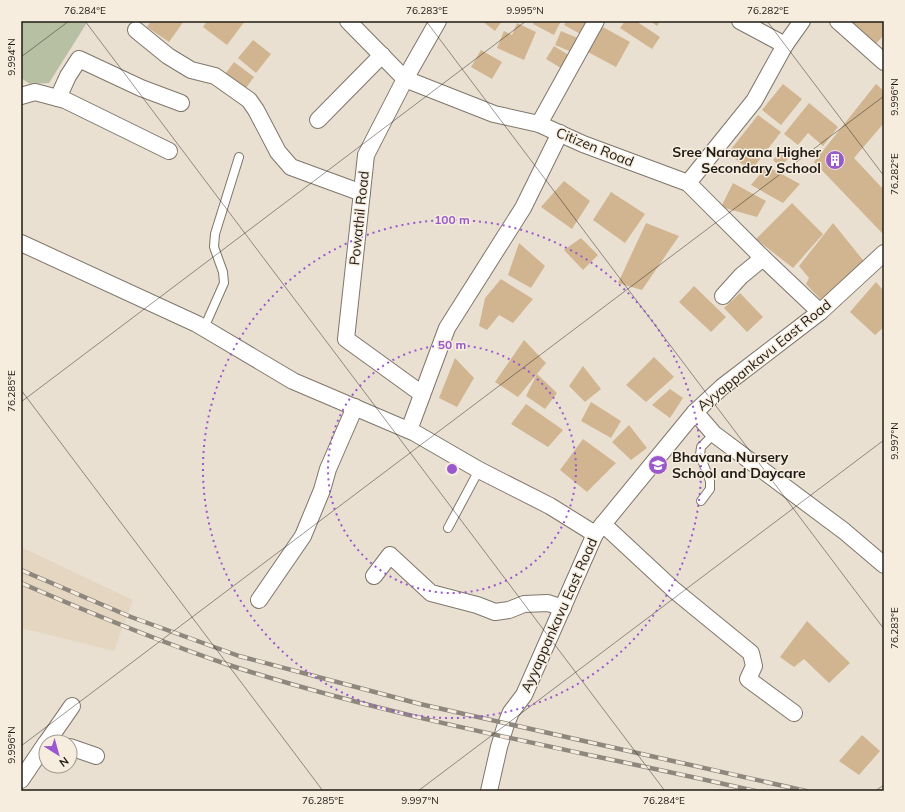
<svg xmlns="http://www.w3.org/2000/svg" width="905" height="812" viewBox="0 0 905 812" font-family="Mulish,sans-serif">
  <style>
    .built { fill: #e4d6c1 }
    .green { fill: #b8c0a3 }
    .building { fill: #d1b590 }
    .lines { fill: none; stroke-linecap: round; stroke-linejoin: round }
    .service-casing { stroke: #7f766a; stroke-width: 10 }
    .minor-casing { stroke: #7f766a; stroke-width: 18 }
    .service { stroke: #fff; stroke-width: 8 }
    .minor { stroke: #fff; stroke-width: 16 }
    .rail-casing { stroke: #8e877d; stroke-width: 4.5 }
    .rail { stroke: #f7eddf; stroke-width: 3; stroke-dasharray: 9; stroke-linecap: butt }
    .ticks { fill: none; stroke: #1e1a15; stroke-width: 1; stroke-opacity: 0.45 }
    .ring { fill: none; stroke: #9958ce; stroke-width: 2; stroke-dasharray: 2 4 }
    .labels { text-anchor: middle; dominant-baseline: central; stroke-width: 3; stroke-linejoin: round; paint-order: stroke }
    .street-label { font-size: 14px; fill: #1e1a15; stroke: #f7eddf }
    .poi-label { font-size: 14px; font-weight: bold; fill: #1e1a15; stroke: #f7eddf; text-anchor: end }
    .centre { fill: #9958ce; stroke: #f7eddf; stroke-width: 2 }
    .ring-label { font-size: 12px; text-anchor: middle; font-weight: bold; fill: #9958ce; stroke: #f7eddf; stroke-width: 3; stroke-linejoin: round; paint-order: stroke }
    .neatline { fill: none; stroke: #1e1a15; stroke-width: 1.5 }
    .ticks-label { font-size: 10px; text-anchor: middle; fill: #1e1a15 }
  </style>
  <rect width="100%" height="100%" fill="#eae0d2"/>
  <!-- built -->
  <polygon class="built" points="21,547 133,600 114,651 21,628"/>
  <!-- green -->
  <polygon class="green" points="21,21 88,21 49,83 30,84 21,78"/>
  <!-- building -->
  <g class="building">
    <polygon points="151,21 184,21 169,42 147,27"/>
    <polygon points="207,21 245,21 227,45 203,27"/>
    <polygon points="482,21 502,21 495,31"/>
    <polygon points="534,21 561,21 554,35 533,24"/>
    <polygon points="566,21 592,21 584,36 564,25"/>
    <polygon points="625,21 636,21 660,37 652,49 620,28"/>
    <polygon points="650,21 660,21 657,26"/>
    <polygon points="851,21 884,21 884,35 874,46 850,22"/>
    <polygon points="517,23 536,32 524,60 497,48 504,31 512,35"/>
    <polygon points="601,26 630,42 616,67 586,51"/>
    <polygon points="561,31 580,39 574,53 555,45"/>
    <polygon points="253,40 271,54 256,73 238,58"/>
    <polygon points="554,46 572,57 564,70 546,59"/>
    <polygon points="481,50 502,62 492,79 471,67"/>
    <polygon points="234,62 254,77 243,92 223,77"/>
    <polygon points="783,84 802,99 781,125 762,110"/>
    <polygon points="876,84 884,91 884,123 854,158 884,190 884,230 882,233 814,162"/>
    <polygon points="809,103 838,127 823,146 808,133 798,145 784,134"/>
    <polygon points="758,115 781,132 751,171 728,153"/>
    <polygon points="787,145 795,152 780,167 773,160"/>
    <polygon points="767,166 800,184 783,203 751,185"/>
    <polygon points="564,181 590,201 572,229 541,207"/>
    <polygon points="733,183 766,201 757,217 721,207"/>
    <polygon points="611,192 645,214 625,243 593,220"/>
    <polygon points="792,203 823,234 793,268 756,239"/>
    <polygon points="646,223 679,236 642,290 618,283"/>
    <polygon points="833,223 867,265 824,303 806,284 809,278 799,266"/>
    <polygon points="581,238 598,255 583,270 564,250"/>
    <polygon points="519,243 545,266 531,288 508,275"/>
    <polygon points="501,279 533,299 513,323 499,315 487,330 479,326 485,298"/>
    <polygon points="876,282 884,291 884,327 875,335 850,312"/>
    <polygon points="694,286 726,317 711,332 679,302"/>
    <polygon points="740,293 763,317 747,332 724,308"/>
    <polygon points="524,340 546,363 518,397 495,382"/>
    <polygon points="654,357 674,377 646,402 626,385"/>
    <polygon points="455,358 474,378 457,407 439,398"/>
    <polygon points="583,366 601,389 585,402 569,386"/>
    <polygon points="537,374 557,393 545,409 526,396"/>
    <polygon points="670,389 683,398 670,418 652,405"/>
    <polygon points="591,402 621,421 611,438 581,421"/>
    <polygon points="526,404 563,430 548,447 511,424"/>
    <polygon points="629,425 647,448 631,460 612,442"/>
    <polygon points="583,439 616,463 587,492 560,470"/>
    <polygon points="807,621 850,663 829,683 804,659 794,667 780,657"/>
    <polygon points="862,735 880,751 859,775 839,761"/>
  </g>
  <g class="lines">
    <!-- service casing -->
    <g class="service-casing">
      <g id="service">
        <polyline points="204,328 224,283 223,272 214,247 215,234 239,157"/>
        <polyline points="701,501 710,489 710,481 700,455 701,447 714,434"/>
        <polyline points="448,528 479,470"/>
      </g>
    </g>
    <!-- minor casing -->
    <g class="minor-casing">
      <g id="minor">
        <polyline points="348,21 405,79 494,114 539,124 583,144 688,183 763,258 820,312"/>
        <polyline points="740,21 785,45"/>
        <polyline points="838,21 884,62"/>
        <polyline points="136,30 168,56 191,70 215,76 249,100 256,110 278,152 291,167 362,193"/>
        <polyline points="21,96 35,92 65,100 169,151"/>
        <polyline points="58,98 68,76 79,59 141,88 181,103"/>
        <polyline points="318,120 382,55"/>
        <polyline points="539,124 596,21"/>
        <polyline points="688,183 754,101 785,45 802,21"/>
        <polyline points="21,243 197,324 293,381 415,433 479,470 550,506 595,534"/>
        <polyline points="723,296 741,276 763,258"/>
        <polyline points="422,394 346,339 366,155 405,79 438,21"/>
        <polyline points="695,412 714,434 844,531 884,565"/>
        <polyline points="409,430 447,328 523,208 560,133"/>
        <polyline points="603,524 674,590 751,653 754,666 748,679 794,713"/>
        <polyline points="374,576 390,555 431,593 477,605 495,612 509,610 524,604 548,603 563,608"/>
        <polyline points="259,600 303,536 322,490 328,469 355,407"/>
        <polyline points="47,742 72,706"/>
        <polyline points="70,747 96,756"/>
        <polyline points="21,780 46,743"/>
        <polyline points="489,791 499,747 506,724 511,712 524,695 595,534 695,412 722,387 820,312 884,253"/>
      </g>
    </g>
    <!-- service -->
    <use href="#service" class="service"/>
    <!-- minor -->
    <use href="#minor" class="minor"/>
    <!-- rail casing -->
    <g class="rail-casing">
      <g id="rail">
        <polyline points="21,570 131,617 239,656 420,704 806,791"/>
        <path d="M21 583C90 613 160 642 232 666 402 721 581 751 755 791"/>
      </g>
    </g>
    <!-- rail -->
    <use href="#rail" class="rail"/>
  </g>
  <!-- ticks -->
  <path class="ticks" d="M85 21 665 791M426 21 884 629M767 21 884 176M21 57 69 21M21 390 323 791M21 402 526 21M21 746 884 96M418 791 884 440M875 791 884 785"/>
  <!-- distance rings -->
  <g class="ring">
    <circle cx="452" cy="469" r="124"/>
    <circle cx="452" cy="469" r="249"/>
  </g>
  <!-- icons -->
  <defs>
    <g id="building-disc" transform="scale(1)"><circle r="9.5" fill="#9958ce" stroke="#f7eddf"/><path d="M-4-6H4V6H1V3H-1V6H-4ZM-2.5-4.3h1.7v1.8h-1.7ZM.8-4.3h1.7v1.8H.8ZM-2.5-1h1.7V.8h-1.7ZM.8-1h1.7V.8H.8Z" fill="#fff"/></g>
    <g id="school-disc" transform="scale(1)"><circle r="9.5" fill="#9958ce" stroke="#f7eddf"/><path d="M0-5L7-2L0 1L-7-2ZM-4 1L0 2.5L4 1V4Q0 6-4 4Z" fill="#fff"/></g>
  </defs>
  <g fill-rule="evenodd">
    <use href="#building-disc" x="835" y="160"/>
    <use href="#school-disc" x="658" y="465"/>
  </g>
  <g class="labels">
    <!-- street labels -->
    <g class="street-label">
      <text transform="translate(595 147) rotate(22)">Citizen Road</text>
      <text transform="translate(359 218) rotate(-84)">Powathil Road</text>
      <text transform="translate(764 355) rotate(-39)">Ayyappankavu East Road</text>
      <text transform="translate(559 615) rotate(-66)">Ayyappankavu East Road</text>
    </g>
    <!-- poi labels -->
    <g class="poi-label">
      <text x="821" y="152">Sree Narayana Higher<tspan x="821" dy="16">Secondary School</tspan></text>
      <text x="672" y="457" text-anchor="start">Bhavana Nursery<tspan x="672" dy="16">School and Daycare</tspan></text>
    </g>
  </g>
  <circle cx="452" cy="469" r="6" class="centre"/>
  <g class="ring-label">
    <text x="452" y="224">100 m</text>
    <text x="452" y="349">50 m</text>
  </g>
  <!-- border -->
  <rect width="905" height="812" fill="none" stroke="#f7eddf" stroke-width="44"/>
  <!-- north arrow -->
  <g transform="translate(58 754) rotate(143)"><circle r="19" fill="#f7eddf" stroke="#a0998e"/>
  <path d="M0-3L7 15L0 10L-7 15Z" fill="#9958ce"/>
  <text y="-6" font-size="11" font-weight="bold" text-anchor="middle" fill="#1e1a15">N</text>
  </g>
  <rect x="22" y="22" width="861" height="768" class="neatline"/>
  <g class="ticks-label">
    <text x="85" y="14">76.284°E</text>
    <text x="427" y="14">76.283°E</text>
    <text x="525" y="14">9.995°N</text>
    <text x="768" y="14">76.282°E</text>
    <text transform="translate(11 57) rotate(-90)" y="4">9.994°N</text>
    <text transform="translate(894 97) rotate(-90)" y="4">9.996°N</text>
    <text transform="translate(894 174) rotate(-90)" y="4">76.282°E</text>
    <text transform="translate(11 391) rotate(-90)" y="4">76.285°E</text>
    <text transform="translate(894 441) rotate(-90)" y="4">9.997°N</text>
    <text transform="translate(894 628) rotate(-90)" y="4">76.283°E</text>
    <text transform="translate(11 745) rotate(-90)" y="4">9.996°N</text>
    <text x="323" y="804">76.285°E</text>
    <text x="420" y="804">9.997°N</text>
    <text x="664" y="804">76.284°E</text>
  </g>
</svg>
